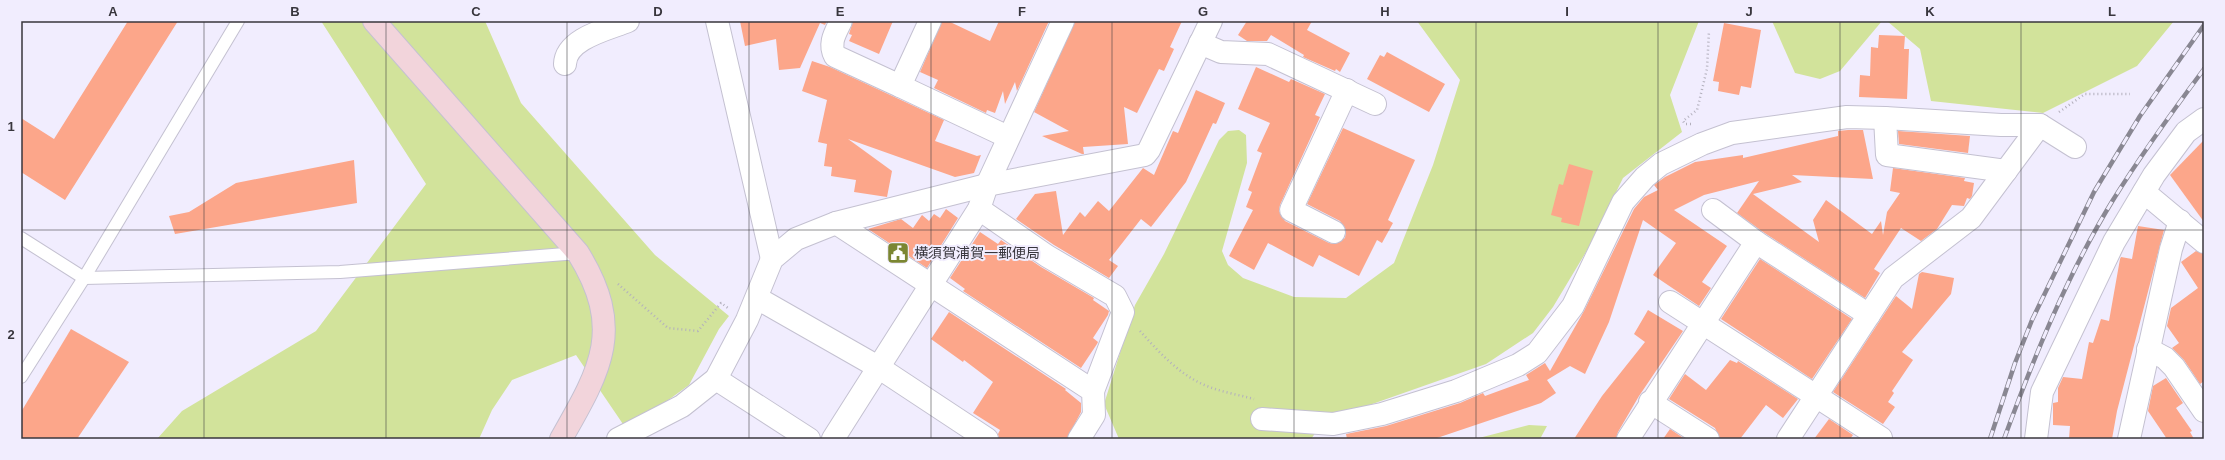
<svg xmlns="http://www.w3.org/2000/svg" width="2225" height="460" viewBox="0 0 2225 460" font-family="Arial,'Noto Sans JP',sans-serif">
  <style>
    .green { fill: #d2e39b }
    .building { fill: #fca68a }
    .lines { fill: none; stroke-linecap: round; stroke-linejoin: round }
    .lane-casing { stroke: #c4c1d1; stroke-width: 14 }
    .street-casing { stroke: #c4c1d1; stroke-width: 24 }
    .secondary-casing { stroke: #c4c1d1; stroke-width: 24 }
    .path { stroke: #b3b0bd; stroke-width: 2.5; stroke-dasharray: 1 3; stroke-linecap: butt }
    .lane { stroke: #fff; stroke-width: 12 }
    .street { stroke: #fff; stroke-width: 22 }
    .secondary { stroke: #f2d4db; stroke-width: 22 }
    .rail-casing { stroke: #898792; stroke-width: 4.5 }
    .rail { stroke: #f1edfe; stroke-width: 3; stroke-dasharray: 9; stroke-linecap: butt }
    .grid { fill: none; stroke: #38363d; stroke-width: 1; stroke-opacity: 0.55 }
    .labels { text-anchor: middle; dominant-baseline: central; stroke-width: 4; stroke-linejoin: round; paint-order: stroke }
    .poi-label { font-size: 14px; fill: #38363d; stroke: #f1edfe; text-anchor: start }
    .neatline { fill: none; stroke: #38363d; stroke-width: 1.5 }
    .grid-label { font-size: 13px; text-anchor: middle; font-weight: bold; fill: #38363d }
  </style>
  <rect width="100%" height="100%" fill="#f1edfe"/>
  <!-- green -->
  <g class="green">
    <polygon points="321,21 485,21 521,103 655,255 729,316 719,329 689,385 627,430 576,355 512,380 492,410 479,439 157,439 182,411 316,331 426,184"/>
    <polygon points="1417,21 1699,21 1670,95 1682,132 1623,178 1589,247 1553,307 1533,333 1486,364 1324,421 1311,439 1119,439 1104,404 1135,305 1164,254 1219,140 1228,131 1239,130 1246,135 1247,163 1222,251 1228,265 1243,278 1294,297 1346,298 1394,263 1433,165 1460,80"/>
    <polygon points="1772,21 1882,21 1840,71 1820,79 1795,73"/>
    <polygon points="1887,21 2174,21 2137,66 2043,113 1931,101 1920,49"/>
    <polygon points="1529,425 1547,426 1540,439 1475,439"/>
  </g>
  <!-- building -->
  <g class="building">
    <polygon points="128,21 178,21 65,200 21,172 21,118 54,139"/>
    <polygon points="740,21 827,21 825,25 820,23 800,68 779,70 776,39 745,46"/>
    <polygon points="853,21 893,21 879,54 849,41 852,35 849,34"/>
    <polygon points="942,21 948,21 990,41 999,21 1049,21 1017,91 1015,82 1005,104 1003,91 995,113 987,110 986,113 934,88 938,80 920,72"/>
    <polygon points="1075,21 1182,21 1170,47 1174,49 1164,71 1159,69 1137,113 1124,107 1128,144 1083,147 1084,154 1082,154 1042,136 1069,131 1034,112"/>
    <polygon points="1247,21 1312,21 1307,30 1350,53 1340,72 1336,69 1335,71 1303,57 1304,55 1271,35 1267,41 1247,41 1238,35"/>
    <polygon points="1724,23 1761,30 1751,88 1741,86 1739,95 1718,91 1719,82 1713,81"/>
    <polygon points="1879,35 1905,36 1904,49 1909,49 1907,99 1859,97 1860,75 1870,76 1871,47 1878,48"/>
    <polygon points="1387,52 1445,84 1429,112 1367,79 1380,55 1384,57"/>
    <polygon points="812,61 830,67 944,120 935,141 977,156 981,155 974,173 955,177 848,139 892,171 887,197 854,192 856,180 831,176 832,167 824,166 827,144 818,142 827,100 802,91"/>
    <polygon points="1256,67 1289,82 1291,79 1325,94 1315,115 1320,117 1280,205 1279,211 1285,221 1329,243 1335,244 1345,238 1346,231 1340,221 1307,204 1343,128 1415,160 1388,220 1393,223 1382,243 1377,240 1359,276 1319,255 1313,267 1268,243 1254,270 1229,256 1253,210 1246,207 1252,192 1248,190 1262,153 1257,151 1270,123 1238,109"/>
    <polygon points="1196,90 1225,103 1216,124 1213,123 1186,182 1151,227 1141,219 1109,260 1118,266 1109,278 1054,245 1016,219 1035,194 1056,191 1063,235 1080,212 1085,217 1098,201 1109,211 1143,168 1154,175 1173,131 1178,133"/>
    <polygon points="1848,130 1863,130 1873,179 1792,175 1802,182 1753,194 1819,242 1813,220 1826,200 1872,234 1881,221 1883,235 1887,212 1900,193 1890,191 1893,168 1965,178 1964,181 1974,183 1972,196 1970,199 1967,198 1964,206 1952,205 1937,229 1921,241 1901,228 1874,269 1880,273 1865,298 1763,232 1737,213 1759,181 1704,195 1674,210 1727,246 1702,282 1711,288 1699,306 1653,275 1676,243 1643,220 1609,322 1585,374 1570,366 1547,380 1556,393 1541,403 1434,439 1347,439 1346,434 1386,426 1460,403 1483,393 1485,396 1529,380 1526,375 1545,363 1550,371 1584,311 1634,209 1644,197 1658,190 1654,185 1665,177 1695,162 1743,155 1743,158 1838,136 1838,131"/>
    <polygon points="1898,131 1970,136 1968,153 1899,144"/>
    <polygon points="2204,140 2204,222 2170,175"/>
    <polygon points="354,160 357,203 175,234 169,216 189,212 236,183"/>
    <polygon points="1569,164 1593,171 1579,226 1561,222 1562,218 1551,215 1559,184 1563,185"/>
    <polygon points="946,209 958,218 927,268 868,229 901,219 913,228 922,215 929,221 934,214 940,218"/>
    <polygon points="2138,226 2164,230 2117,411 2112,439 2069,439 2070,426 2053,425 2053,403 2058,402 2058,388 2063,377 2082,379 2089,342 2093,343 2101,319 2109,321 2120,259 2121,257 2132,259"/>
    <polygon points="980,232 998,244 1001,240 1041,267 1094,298 1093,300 1109,311 1108,315 1093,338 1098,342 1097,344 1081,368 963,291 965,289 950,278"/>
    <polygon points="2196,251 2204,254 2204,381 2200,384 2184,360 2172,348 2179,343 2167,326 2171,308 2198,288 2181,262"/>
    <polygon points="1760,259 1852,319 1812,379 1721,319"/>
    <polygon points="1922,272 1954,278 1951,294 1902,352 1913,360 1892,391 1894,393 1888,402 1895,407 1883,424 1833,392 1896,296 1912,309 1919,274"/>
    <polygon points="1648,310 1683,331 1639,396 1618,432 1616,439 1574,439 1602,396 1645,342 1634,334"/>
    <polygon points="949,312 1066,389 1065,390 1081,403 1081,412 1067,439 999,439 998,434 1000,430 973,413 993,382 964,360 963,362 931,339"/>
    <polygon points="71,329 129,362 77,439 21,439 21,412"/>
    <polygon points="1730,360 1737,363 1738,361 1798,399 1783,418 1766,405 1740,439 1720,439 1715,428 1669,399 1685,374 1706,390"/>
    <polygon points="2166,378 2183,403 2176,408 2192,431 2190,432 2194,439 2167,439 2148,411 2153,386"/>
    <polygon points="1829,419 1853,435 1850,439 1814,439"/>
    <polygon points="1670,429 1685,439 1663,439"/>
  </g>
  <g class="lines">
    <!-- lane casing -->
    <g class="lane-casing">
      <g id="lane">
        <polyline points="21,238 84,278 340,272 578,253"/>
        <polyline points="21,377 84,278 238,21"/>
      </g>
    </g>
    <!-- street casing -->
    <g class="street-casing">
      <g id="street">
        <polyline points="717,21 772,259"/>
        <path d="M841 21C836 32 828 43 835 56L900 86"/>
        <polyline points="930,21 900,86 1008,137"/>
        <polyline points="1200,43 1221,52 1268,54 1375,104"/>
        <path d="M565 64C566 38 609 29 628 21"/>
        <polyline points="1885,118 1887,155 2006,171"/>
        <polyline points="2144,192 2204,242"/>
        <polyline points="979,209 1047,256 1115,296 1123,312 1093,391"/>
        <polyline points="1713,210 1756,242 1869,315"/>
        <polyline points="836,223 1093,391 1094,415 1079,439"/>
        <polyline points="1334,232 1291,210 1347,90"/>
        <polyline points="757,298 878,367 987,439"/>
        <polyline points="1670,302 1881,438"/>
        <polyline points="2148,349 2165,358 2174,367 2204,411"/>
        <polyline points="716,379 809,439"/>
        <polyline points="1650,402 1708,439"/>
        <polyline points="1262,419 1333,424 1382,414 1456,391 1518,365 1537,353 1573,306 1623,202 1645,177 1661,164 1702,144 1732,133 1847,117 1885,118 2001,125 2040,125 2075,147"/>
        <polyline points="618,439 682,406 716,379 747,320 772,259 796,239 836,223 987,185 1145,155 1149,150 1211,21"/>
        <polyline points="833,439 979,209 987,185 1063,21"/>
        <polyline points="1628,439 1756,242"/>
        <polyline points="1788,439 1893,278 1971,218 2040,125"/>
        <polyline points="2036,439 2042,392 2114,242 2154,175 2186,132 2204,119"/>
        <polyline points="2129,439 2171,249 2180,221"/>
      </g>
    </g>
    <!-- secondary casing -->
    <g class="secondary-casing">
      <path id="secondary" d="M374 21 578 253C625 329 601 369 561 439"/>
    </g>
    <!-- path -->
    <g class="path">
      <polyline points="2059,112 2085,94 2130,94"/>
      <polyline points="1691,124 1685,124 1683,121 1697,110 1707,69 1709,31"/>
      <polyline points="618,284 668,328 698,331 721,303 728,308"/>
      <path d="M1140 331C1157 350 1175 370 1198 382 1215 391 1236 394 1254 399"/>
    </g>
    <!-- lane -->
    <use href="#lane" class="lane"/>
    <!-- street -->
    <use href="#street" class="street"/>
    <!-- secondary -->
    <use href="#secondary" class="secondary"/>
    <!-- rail casing -->
    <g class="rail-casing">
      <g id="rail">
        <polyline points="1990,439 2015,363 2032,320 2094,192 2140,116 2204,25"/>
        <path d="M2004 439C2034 357 2067 275 2113 200 2141 155 2172 112 2204 69"/>
      </g>
    </g>
    <!-- rail -->
    <use href="#rail" class="rail"/>
  </g>
  <!-- grid -->
  <path class="grid" d="M204 21V439M386 21V439M567 21V439M749 21V439M931 21V439M1112 21V439M1294 21V439M1476 21V439M1658 21V439M1840 21V439M2021 21V439M21 230H2204"/>
  <!-- icons -->
  <defs>
    <g id="civic-square" transform="scale(1.15)"><rect x="-9" y="-9" width="18" height="18" rx="4" fill="#7b8632" stroke="#f1edfe"/><path d="M-.6-6.5H3V-4.5H.6V-3L4-1V1h2V6H-6V1h2V-1L-.6-3ZM-1.2 2.5V6h2.4V2.5Z" fill="#fff"/></g>
  </defs>
  <g fill-rule="evenodd">
    <use href="#civic-square" x="898" y="253"/>
  </g>
  <g class="labels">
    <!-- poi labels -->
    <g class="poi-label">
      <text x="914" y="253">横須賀浦賀一郵便局</text>
    </g>
  </g>
  <!-- border -->
  <rect width="2225" height="460" fill="none" stroke="#f1edfe" stroke-width="44"/>
  <rect x="22" y="22" width="2181" height="416" class="neatline"/>
  <g class="grid-label">
    <text x="113" y="16">A</text>
    <text x="295" y="16">B</text>
    <text x="476" y="16">C</text>
    <text x="658" y="16">D</text>
    <text x="840" y="16">E</text>
    <text x="1022" y="16">F</text>
    <text x="1203" y="16">G</text>
    <text x="1385" y="16">H</text>
    <text x="1567" y="16">I</text>
    <text x="1749" y="16">J</text>
    <text x="1930" y="16">K</text>
    <text x="2112" y="16">L</text>
    <text x="11" y="131">1</text>
    <text x="11" y="339">2</text>
  </g>
</svg>
